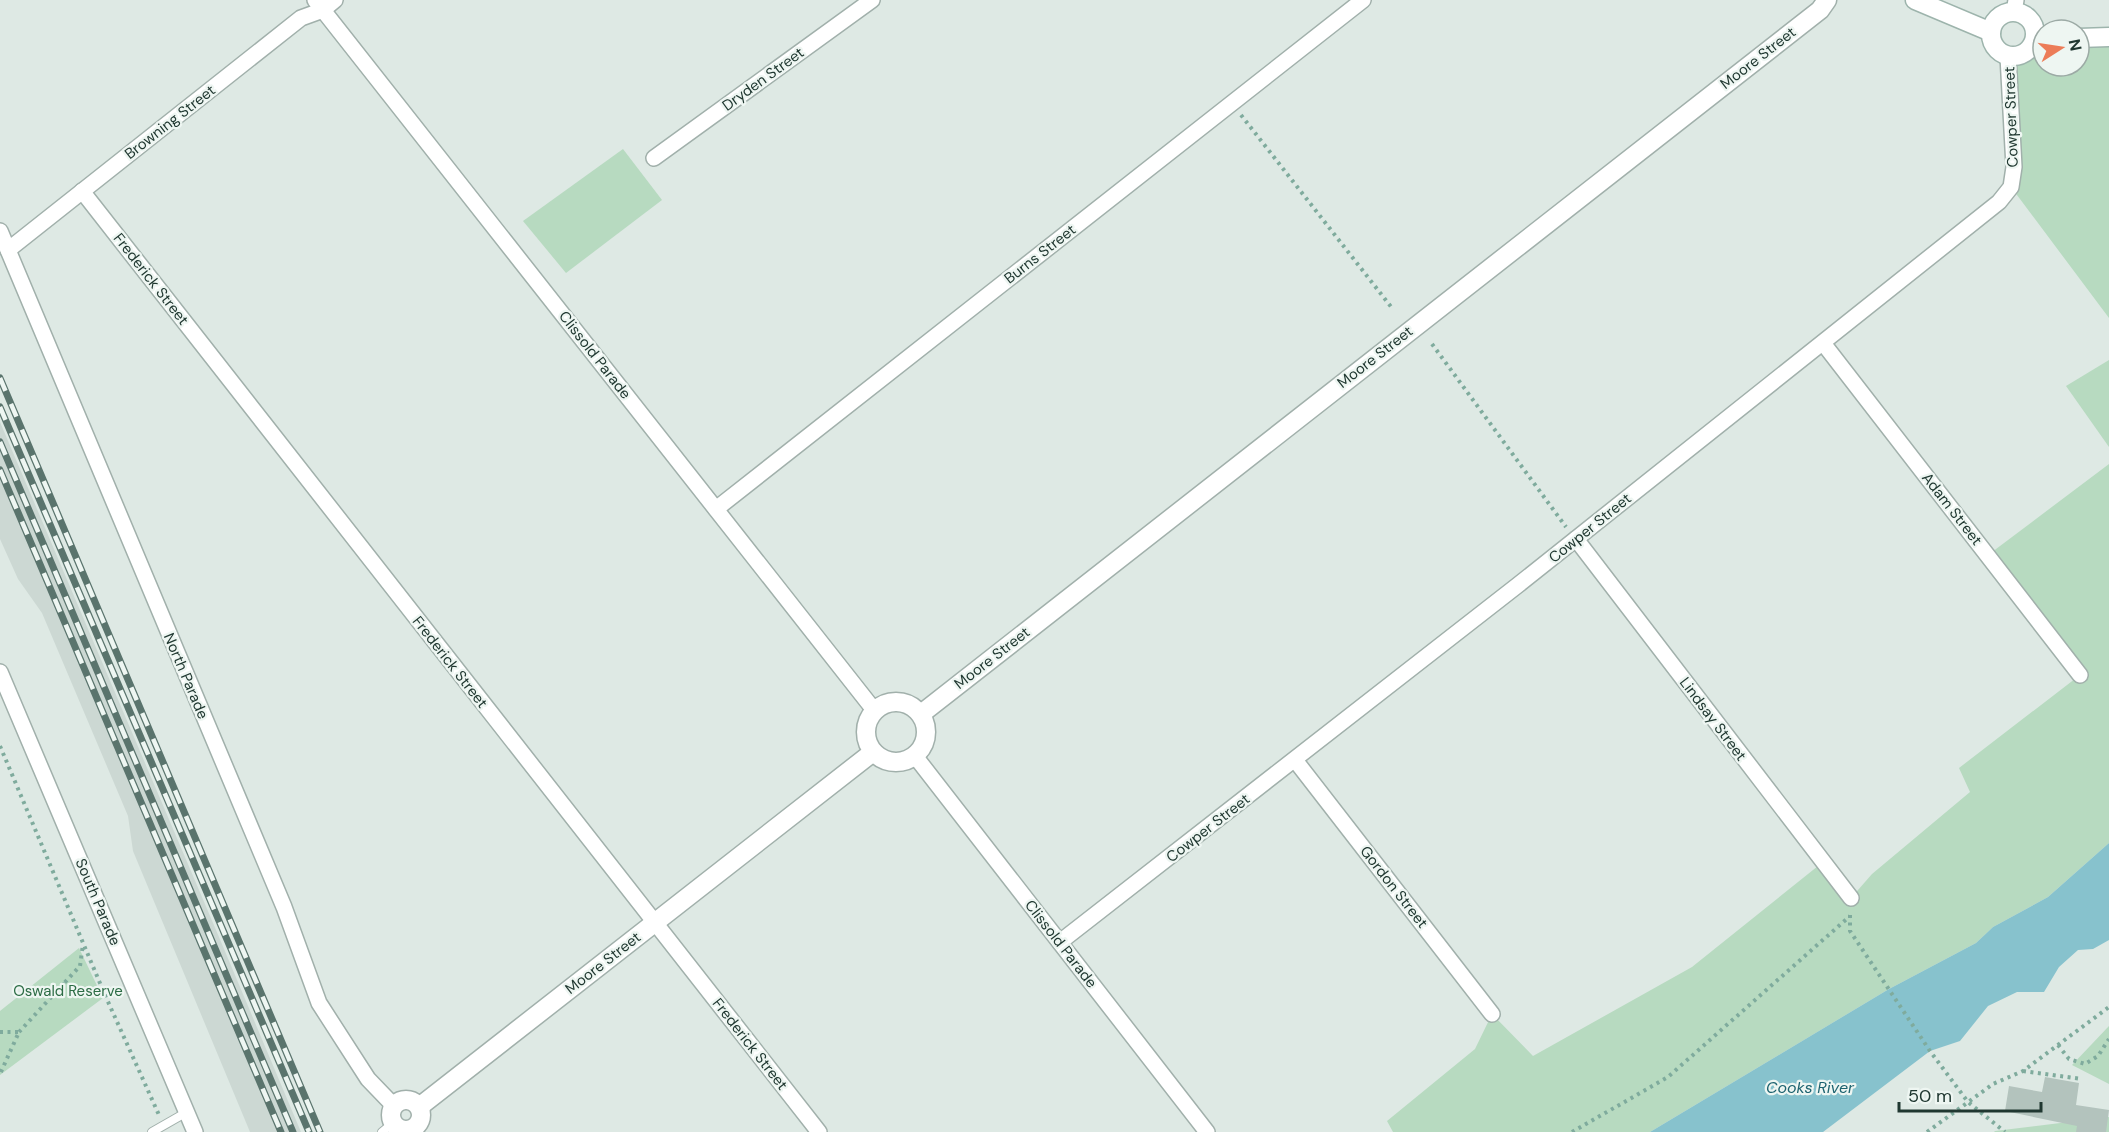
<svg xmlns="http://www.w3.org/2000/svg" width="2109" height="1132" viewBox="0 0 2109 1132" font-family="'DM Sans',sans-serif">
  <style>
    .built { fill: #ccd8d3 }
    .green { fill: #b7dac0 }
    .water { fill: #87c2cd }
    .building { fill: #b3c3bd }
    .lines { fill: none; stroke-linecap: round; stroke-linejoin: round }
    .service-casing { stroke: #a1b0ab; stroke-width: 10 }
    .minor-casing { stroke: #a1b0ab; stroke-width: 18 }
    .tertiary-casing { stroke: #a1b0ab; stroke-width: 21 }
    .secondary-casing { stroke: #9db4ac; stroke-width: 21 }
    .path { stroke: #7fab9d; stroke-width: 4; stroke-dasharray: 3 4.5; stroke-linecap: butt }
    .service { stroke: #fff; stroke-width: 8 }
    .minor { stroke: #fff; stroke-width: 15 }
    .tertiary { stroke: #fff; stroke-width: 18 }
    .secondary { stroke: #fff; stroke-width: 18 }
    .rail-casing { stroke: #5a746d; stroke-width: 7 }
    .rail { stroke: #eef6f2; stroke-width: 4.5; stroke-dasharray: 14; stroke-linecap: butt }
    .labels { text-anchor: middle; dominant-baseline: central; stroke-width: 4.5; stroke-linejoin: round; paint-order: stroke }
    .street-label { font-size: 15px; fill: #203831; stroke: #eef6f2 }
    .park-label { font-size: 15px; fill: #2c6c45; stroke: #eef6f2 }
    .water-label { font-size: 16px; font-style: italic; fill: #1d6370; stroke: #eef6f2 }
  </style>
  <rect width="100%" height="100%" fill="#dee9e4"/>
  <!-- built -->
  <polygon class="built" points="0,422 219,937 301,1132 250,1132 133,851 128,816 42,613 18,579 0,539"/>
  <!-- green -->
  <g class="green">
    <polygon points="2109,37 2109,318 2011,187 2012,56 2026,51 2034,39 2043,38 2043,66 2079,66 2079,38"/>
    <polygon points="623,149 662,200 566,273 523,221"/>
    <polygon points="2109,360 2109,447 2066,386"/>
    <polygon points="2109,464 2109,843 2048,897 1993,927 1976,943 1889,989 1650,1132 1393,1132 1387,1121 1475,1049 1492,1014 1533,1056 1692,967 1823,862 1851,898 1872,874 1970,792 1959,768 2080,675 1988,555"/>
    <polygon points="79,948 103,998 0,1075 0,1011"/>
    <polygon points="2109,1026 2109,1084 2072,1065"/>
    <polygon points="2109,1117 2109,1132 1994,1132 1995,1131"/>
  </g>
  <!-- water -->
  <polygon class="water" points="2109,843 2109,940 2093,949 2078,950 2059,967 2044,992 2017,992 1988,1006 1960,1041 1930,1051 1823,1132 1650,1132 1889,989 1976,943 1993,927 2048,897"/>
  <!-- building -->
  <polygon class="building" points="2045,1077 2079,1083 2076,1105 2109,1110 2106,1132 2076,1132 2077,1126 2005,1111 2009,1086 2042,1092"/>
  <g class="lines">
    <!-- service casing -->
    <g class="service-casing">
      <g id="service">
        <polyline points="152,1132 187,1112"/>
        <polyline points="382,1132 393,1123"/>
      </g>
    </g>
    <!-- minor casing -->
    <g class="minor-casing">
      <g id="minor">
        <polyline points="315,0 874,710"/>
        <polyline points="2014,12 2016,0"/>
        <polyline points="654,158 872,0"/>
        <polyline points="82,191 819,1132"/>
        <polyline points="0,231 284,907 319,1003 368,1079 394,1106"/>
        <polyline points="8,250 301,18 323,10 335,0"/>
        <polyline points="1823,343 2080,675"/>
        <polyline points="716,509 1363,0"/>
        <polyline points="1576,539 1851,898"/>
        <polyline points="0,672 195,1132"/>
        <polyline points="915,756 1207,1132"/>
        <polyline points="1295,760 1492,1014"/>
        <polyline points="1060,942 1518,585 1999,202 2011,187 2014,167 2008,56"/>
      </g>
    </g>
    <!-- tertiary casing -->
    <g class="tertiary-casing">
      <g id="tertiary">
        <circle cx="896" cy="732" r="30"/>
        <polyline points="921,714 1820,10 1827,0"/>
        <circle cx="406" cy="1115" r="15"/>
        <polyline points="419,1107 873,752"/>
      </g>
    </g>
    <!-- secondary casing -->
    <g class="secondary-casing">
      <g id="secondary">
        <polyline points="1915,0 1991,32"/>
        <circle cx="2013" cy="34" r="22"/>
        <polyline points="2079,38 2109,37"/>
      </g>
    </g>
    <!-- path -->
    <g class="path">
      <polyline points="1241,115 1392,308"/>
      <polyline points="1432,344 1566,527"/>
      <polyline points="0,746 105,995 159,1115"/>
      <polyline points="1850,915 1850,931 1930,1051 1968,1102 2005,1132"/>
      <polyline points="62,984 105,995"/>
      <polyline points="0,1032 19,1032 0,1074"/>
      <polyline points="19,1032 80,966 83,944"/>
      <polyline points="2058,1045 2069,1059 2085,1064 2098,1056 2109,1039"/>
      <polyline points="2023,1071 2082,1079"/>
      <polyline points="1572,1132 1668,1077 1850,916"/>
      <polyline points="1927,1132 1993,1084 2023,1071 2109,1007"/>
    </g>
    <!-- service -->
    <use href="#service" class="service"/>
    <!-- minor -->
    <use href="#minor" class="minor"/>
    <!-- tertiary -->
    <use href="#tertiary" class="tertiary"/>
    <!-- secondary -->
    <use href="#secondary" class="secondary"/>
    <!-- rail casing -->
    <g class="rail-casing">
      <g id="rail">
        <polyline points="0,378 320,1132"/>
        <polyline points="0,407 309,1132"/>
        <polyline points="0,442 293,1132"/>
        <polyline points="0,470 281,1132"/>
      </g>
    </g>
    <!-- rail -->
    <use href="#rail" class="rail"/>
  </g>
  <g class="labels">
    <!-- street labels -->
    <g class="street-label">
      <text transform="translate(1758 58) rotate(-38)">Moore Street</text>
      <text transform="translate(763 79) rotate(-36)">Dryden Street</text>
      <text transform="translate(2011 117) rotate(-92)">Cowper Street</text>
      <text transform="translate(170 122) rotate(-38)">Browning Street</text>
      <text transform="translate(1040 254) rotate(-38)">Burns Street</text>
      <text transform="translate(151 279) rotate(52)">Frederick Street</text>
      <text transform="translate(595 355) rotate(52)">Clissold Parade</text>
      <text transform="translate(1375 357) rotate(-38)">Moore Street</text>
      <text transform="translate(1952 509) rotate(52)">Adam Street</text>
      <text transform="translate(1590 528) rotate(-39)">Cowper Street</text>
      <text transform="translate(992 658) rotate(-38)">Moore Street</text>
      <text transform="translate(450 662) rotate(52)">Frederick Street</text>
      <text transform="translate(186 676) rotate(67)">North Parade</text>
      <text transform="translate(1713 719) rotate(53)">Lindsay Street</text>
      <text transform="translate(1208 828) rotate(-38)">Cowper Street</text>
      <text transform="translate(1394 887) rotate(52)">Gordon Street</text>
      <text transform="translate(98 902) rotate(67)">South Parade</text>
      <text transform="translate(1061 944) rotate(52)">Clissold Parade</text>
      <text transform="translate(603 963) rotate(-38)">Moore Street</text>
      <text transform="translate(750 1044) rotate(52)">Frederick Street</text>
    </g>
    <!-- park labels -->
    <g class="park-label">
      <text x="68" y="991">Oswald Reserve</text>
    </g>
    <!-- water labels -->
    <g class="water-label">
      <text x="1810" y="1087">Cooks River</text>
    </g>
  </g>
  <!-- north arrow -->
  <g transform="translate(2061 48) rotate(78)"><circle r="28" fill="#eef6f2" stroke="#9caaa5" stroke-width="1.5"/>
  <path d="M0-4.5L10 22L0 15L-10 22Z" fill="#ec7c58"/>
  <text y="-9" font-size="16" font-weight="bold" text-anchor="middle" fill="#203831">N</text>
  </g>
  <!-- scale -->
  <path d="M1899 1102v9h142v-9" fill="none" stroke="#203831" stroke-width="3"/>
  <text x="1908" y="1102" font-size="18" fill="#203831" stroke="#eef6f2" stroke-width="4.5" paint-order="stroke">50 m</text>
</svg>
